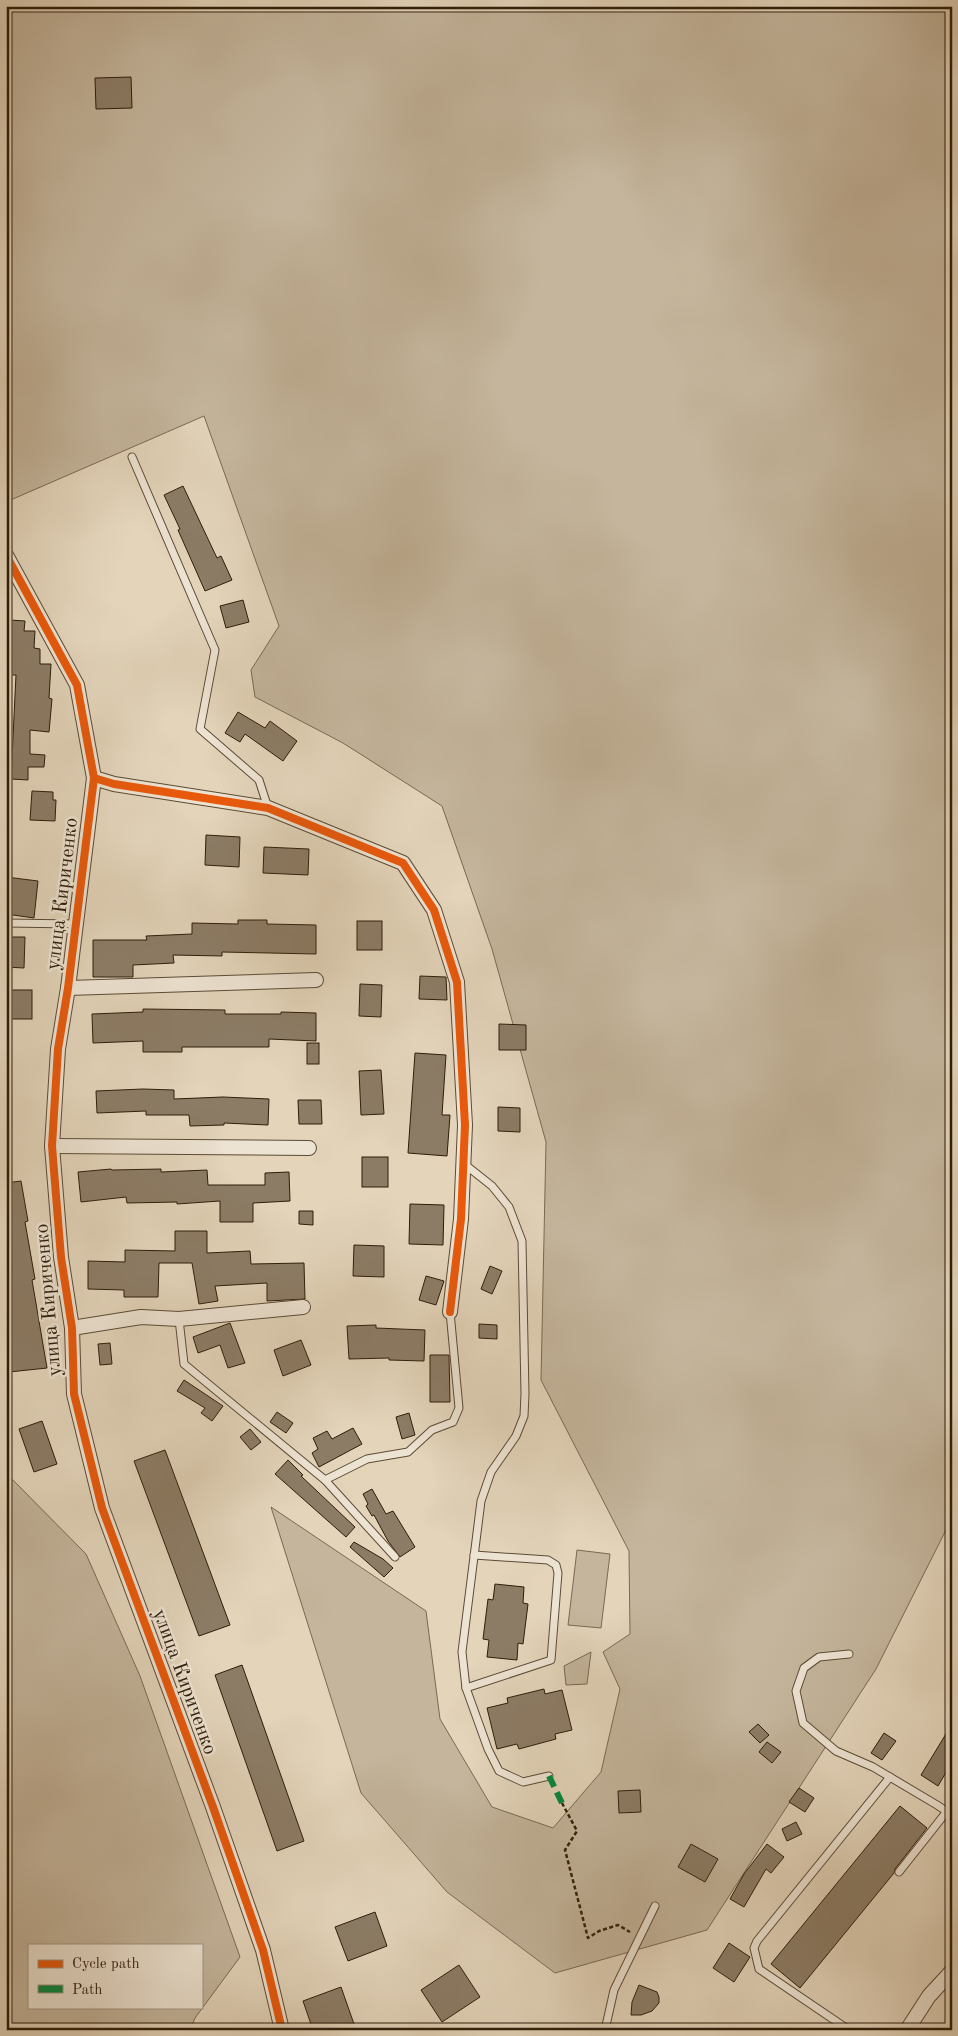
<svg xmlns="http://www.w3.org/2000/svg" width="958" height="2036" viewBox="0 0 958 2036" font-family="'Old Standard TT',serif">
  <style>
    .green { fill: #c4b59c; stroke: #796953; fill-rule: evenodd }
    .building { fill: #8c7c66; stroke: #2e1d0a }
    .lines { fill: none; stroke-linecap: round; stroke-linejoin: round }
    .lane-casing { stroke: #5b4b36; stroke-width: 9 }
    .street-casing { stroke: #5b4b36; stroke-width: 16 }
    .path { stroke: #2e1d0a; stroke-width: 2.5; stroke-dasharray: 4 2.5; stroke-linecap: butt }
    .lane { stroke: #ede3d2; stroke-width: 7 }
    .street { stroke: #ede3d2; stroke-width: 14 }
    .quiet { stroke: #00873e; stroke-width: 6; stroke-dasharray: 12 6; stroke-linecap: butt }
    .cycleway-casing { stroke: #ede3d2; stroke-width: 11 }
    .cycleway { stroke: #e8590c; stroke-width: 8 }
    .labels { text-anchor: middle; dominant-baseline: central; stroke-width: 5; stroke-linejoin: round; paint-order: stroke }
    .street-label { font-size: 20px; fill: #2e1d0a; stroke: #ede3d2 }
  </style>
  <rect width="100%" height="100%" fill="#e3d4ba"/>
  <filter id="stains"><feTurbulence type="fractalNoise" baseFrequency=".004" numOctaves="4"/><feColorMatrix values="0 0 0 0 .2 0 0 0 0 .09 0 0 0 0 .02 0 0 0 .5 -.17"/></filter>
  <radialGradient id="worn" r=".72"><stop offset=".6" stop-color="#630" stop-opacity="0"/><stop offset="1" stop-color="#630" stop-opacity=".3"/></radialGradient>
  <!-- green -->
  <g class="green">
    <polygon points="6,6 952,6 952,1518 876,1669 707,1930 555,1973 447,1892 361,1793 271,1507 426,1611 440,1719 492,1807 553,1828 601,1772 620,1689 603,1652 630,1634 629,1551 541,1380 546,1142 492,949 442,806 343,743 255,697 251,670 279,626 204,416 6,502"/>
    <path d="M6 1473 86 1554 140 1676 240 1957 195 2018 190 2030H6ZM29 1945H201V2007H29Z"/>
    <polygon points="577,1550 610,1554 601,1628 568,1625"/>
    <polygon points="591,1652 587,1684 566,1685 564,1666"/>
  </g>
  <!-- building -->
  <g class="building">
    <polygon points="131,77 132,108 96,109 95,78"/>
    <polygon points="183,486 217,558 221,556 232,580 205,591 178,530 180,529 164,495"/>
    <polygon points="243,600 249,622 226,628 220,606"/>
    <polygon points="10,620 25,621 24,631 35,631 34,648 40,649 40,664 51,664 49,698 52,699 49,732 30,730 30,754 45,755 44,767 28,767 28,780 11,779 16,675 7,675"/>
    <polygon points="238,712 265,728 270,721 297,741 283,761 245,734 240,742 225,733"/>
    <polygon points="32,791 53,792 53,800 56,800 55,821 30,820"/>
    <polygon points="206,835 240,837 239,867 205,865"/>
    <polygon points="264,847 309,849 308,875 263,873"/>
    <polygon points="6,877 38,881 34,918 6,914"/>
    <polygon points="238,920 267,920 267,924 316,925 316,954 222,952 222,956 173,955 174,963 133,965 133,977 93,977 93,940 147,940 146,936 192,934 192,923 238,924"/>
    <rect x="357" y="921" width="25" height="29"/>
    <polygon points="6,937 25,937 24,968 6,967"/>
    <polygon points="420,976 446,977 447,1000 419,999"/>
    <polygon points="360,984 382,985 381,1017 359,1016"/>
    <rect x="6" y="990" width="26" height="29"/>
    <polygon points="143,1009 225,1010 225,1014 281,1014 281,1012 316,1013 316,1041 269,1039 269,1047 182,1047 182,1052 143,1052 143,1041 93,1043 92,1014 143,1012"/>
    <polygon points="499,1024 526,1025 526,1050 499,1050"/>
    <rect x="307" y="1043" width="12" height="21"/>
    <polygon points="415,1053 446,1055 442,1115 450,1115 447,1156 408,1153"/>
    <polygon points="381,1070 384,1114 361,1115 359,1071"/>
    <polygon points="143,1089 174,1090 174,1099 223,1097 269,1099 268,1125 224,1123 224,1125 190,1126 189,1115 146,1115 146,1111 97,1113 96,1091"/>
    <polygon points="298,1100 321,1100 322,1124 299,1124"/>
    <polygon points="498,1107 520,1108 520,1132 498,1131"/>
    <rect x="362" y="1157" width="26" height="30"/>
    <polygon points="111,1169 112,1170 161,1169 161,1172 207,1170 208,1185 265,1185 265,1173 289,1172 290,1201 253,1203 253,1222 220,1222 220,1201 177,1204 177,1202 127,1203 126,1197 81,1202 78,1172"/>
    <polygon points="21,1181 28,1221 25,1222 35,1279 32,1280 47,1368 9,1372 6,1348 6,1183"/>
    <polygon points="410,1204 444,1205 443,1245 409,1244"/>
    <polygon points="299,1211 313,1211 313,1225 299,1224"/>
    <polygon points="175,1231 207,1231 207,1253 250,1251 251,1264 304,1263 305,1299 267,1301 267,1283 215,1286 218,1301 199,1304 192,1263 159,1263 158,1297 124,1297 124,1290 88,1289 88,1261 125,1262 125,1250 175,1251"/>
    <polygon points="354,1245 384,1246 384,1277 353,1276"/>
    <polygon points="490,1266 502,1271 492,1294 481,1289"/>
    <polygon points="426,1276 444,1281 436,1305 419,1300"/>
    <polygon points="230,1323 245,1363 228,1368 220,1345 198,1353 193,1337"/>
    <polygon points="479,1324 497,1325 497,1339 479,1338"/>
    <polygon points="376,1325 376,1328 425,1330 424,1361 389,1360 389,1358 349,1359 347,1326"/>
    <polygon points="301,1340 311,1365 283,1376 274,1350"/>
    <polygon points="110,1343 112,1364 100,1365 98,1344"/>
    <polygon points="430,1355 449,1355 450,1402 430,1402"/>
    <polygon points="184,1380 223,1406 212,1421 201,1413 205,1408 177,1391"/>
    <polygon points="277,1412 293,1423 286,1433 270,1422"/>
    <polygon points="409,1413 415,1435 402,1439 396,1417"/>
    <polygon points="42,1421 57,1464 34,1472 19,1429"/>
    <polygon points="353,1428 362,1444 319,1467 312,1453 318,1449 313,1438 327,1431 332,1439"/>
    <polygon points="250,1429 261,1442 251,1450 240,1437"/>
    <polygon points="165,1450 230,1625 199,1636 134,1461"/>
    <polygon points="288,1460 303,1475 301,1476 355,1527 346,1537 275,1474"/>
    <polygon points="372,1489 386,1514 393,1511 415,1547 400,1557 388,1541 374,1515 372,1516 366,1506 368,1504 363,1494"/>
    <polygon points="354,1542 383,1559 393,1568 384,1577 350,1547"/>
    <polygon points="495,1584 524,1587 523,1603 528,1604 523,1644 518,1643 517,1660 487,1657 489,1640 483,1639 488,1599 493,1600"/>
    <polygon points="242,1665 304,1841 277,1851 215,1675"/>
    <polygon points="544,1689 545,1694 562,1690 572,1730 555,1734 556,1739 519,1749 517,1744 497,1749 487,1708 508,1703 507,1698"/>
    <polygon points="758,1724 769,1735 760,1743 749,1732"/>
    <polygon points="952,1724 952,1762 938,1786 921,1775"/>
    <polygon points="884,1733 896,1741 882,1760 871,1753"/>
    <polygon points="767,1742 781,1752 772,1763 759,1752"/>
    <polygon points="799,1788 814,1798 805,1812 789,1802"/>
    <polygon points="640,1790 641,1812 619,1813 618,1791"/>
    <polygon points="900,1806 927,1828 895,1869 894,1873 800,1988 771,1964"/>
    <polygon points="796,1822 802,1834 787,1841 782,1829"/>
    <polygon points="691,1844 718,1859 705,1882 678,1867"/>
    <polygon points="767,1844 784,1857 771,1873 766,1869 744,1907 730,1899 744,1874"/>
    <polygon points="375,1912 387,1946 348,1961 335,1927"/>
    <polygon points="729,1943 750,1957 734,1982 713,1968"/>
    <polygon points="459,1965 480,1997 442,2022 421,1990"/>
    <polygon points="639,1985 657,1992 659,1997 659,2003 652,2011 641,2015 631,2015 632,2002"/>
    <polygon points="341,1987 354,2024 337,2030 313,2030 303,2001"/>
  </g>
  <g class="lines">
    <!-- lane casing -->
    <g class="lane-casing">
      <g id="lane">
        <polyline points="132,457 215,650 200,729 259,780 268,808"/>
        <polyline points="6,923 76,924"/>
        <polyline points="463,1163 492,1186 509,1207 522,1241 525,1394 524,1416 516,1436 491,1472 481,1501 462,1652 466,1688 488,1749 499,1771 523,1782 549,1776"/>
        <polyline points="179,1319 184,1364 325,1480 395,1557"/>
        <polyline points="325,1480 367,1459 408,1452 432,1430 453,1422 459,1408 450,1312"/>
        <polyline points="849,1654 819,1657 804,1668 796,1691 803,1723 836,1751 873,1767 937,1805 952,1815"/>
        <polyline points="466,1688 551,1660 558,1573 556,1565 548,1560 474,1555"/>
        <polyline points="899,1872 952,1805"/>
        <polyline points="605,2030 614,1990 655,1906"/>
        <polyline points="849,2030 759,1969 754,1948 757,1941 890,1777"/>
      </g>
    </g>
    <!-- street casing -->
    <g class="street-casing">
      <g id="street">
        <polyline points="6,555 77,685 94,778 68,988 58,1049 52,1146 61,1257 72,1328 74,1394 102,1508 213,1807 263,1950 282,2030"/>
        <polyline points="94,778 114,784 268,808 403,863 434,910 457,982 465,1125 461,1219 450,1312"/>
        <polyline points="68,988 316,980"/>
        <polyline points="52,1146 309,1148"/>
        <polyline points="72,1328 141,1317 179,1319 303,1307"/>
        <polyline points="907,2030 929,1996 952,1971"/>
      </g>
    </g>
    <!-- path -->
    <polyline class="path" points="562,1803 577,1831 565,1850 588,1938 599,1931 618,1925 630,1932"/>
    <!-- lane -->
    <use href="#lane" class="lane"/>
    <!-- street -->
    <use href="#street" class="street"/>
    <!-- quiet -->
    <polyline class="quiet" points="549,1776 562,1803"/>
    <!-- cycleway casing -->
    <g class="cycleway-casing">
      <g id="cycleway">
        <polyline points="6,555 77,685 94,778 68,988 58,1049 52,1146 61,1257 72,1328 74,1394 102,1508 213,1807 263,1950 282,2030"/>
        <polyline points="94,778 114,784 268,808 403,863 434,910 457,982 465,1125 461,1219 450,1312"/>
      </g>
    </g>
    <!-- cycleway -->
    <use href="#cycleway" class="cycleway"/>
  </g>
  <g class="labels">
    <!-- street labels -->
    <g class="street-label">
      <text transform="translate(63 894) rotate(-83)">улица Кириченко</text>
      <text transform="translate(49 1300) rotate(-95)">улица Кириченко</text>
      <text transform="translate(184 1682) rotate(70)">улица Кириченко</text>
    </g>
  </g>
  <!-- margin -->
  <rect width="958" height="2036" fill="none" stroke="#e3d4ba" stroke-width="25"/>
  <rect x="8" y="8" width="943" height="2021" fill="none" stroke="#2e1d0a" stroke-width="2.5"/>
  <rect x="12" y="12" width="933" height="2011" fill="none" stroke="#2e1d0a"/>
  <!-- legend -->
  <rect x="28" y="1944" width="175" height="65" fill="#ede3d2" stroke="#a19482"/>
  <rect x="38" y="1960" width="25" height="8" fill="#e8590c" stroke="#a19482"/>
  <text x="72" y="1968" font-size="15" fill="#2e1d0a">Cycle path</text>
  <rect x="38" y="1985" width="25" height="8" fill="#00873e" stroke="#a19482"/>
  <text x="72" y="1994" font-size="15" fill="#2e1d0a">Path</text>
  <rect width="100%" height="100%" filter="url(#stains)"/>
  <rect width="100%" height="100%" fill="url(#worn)"/>
</svg>
